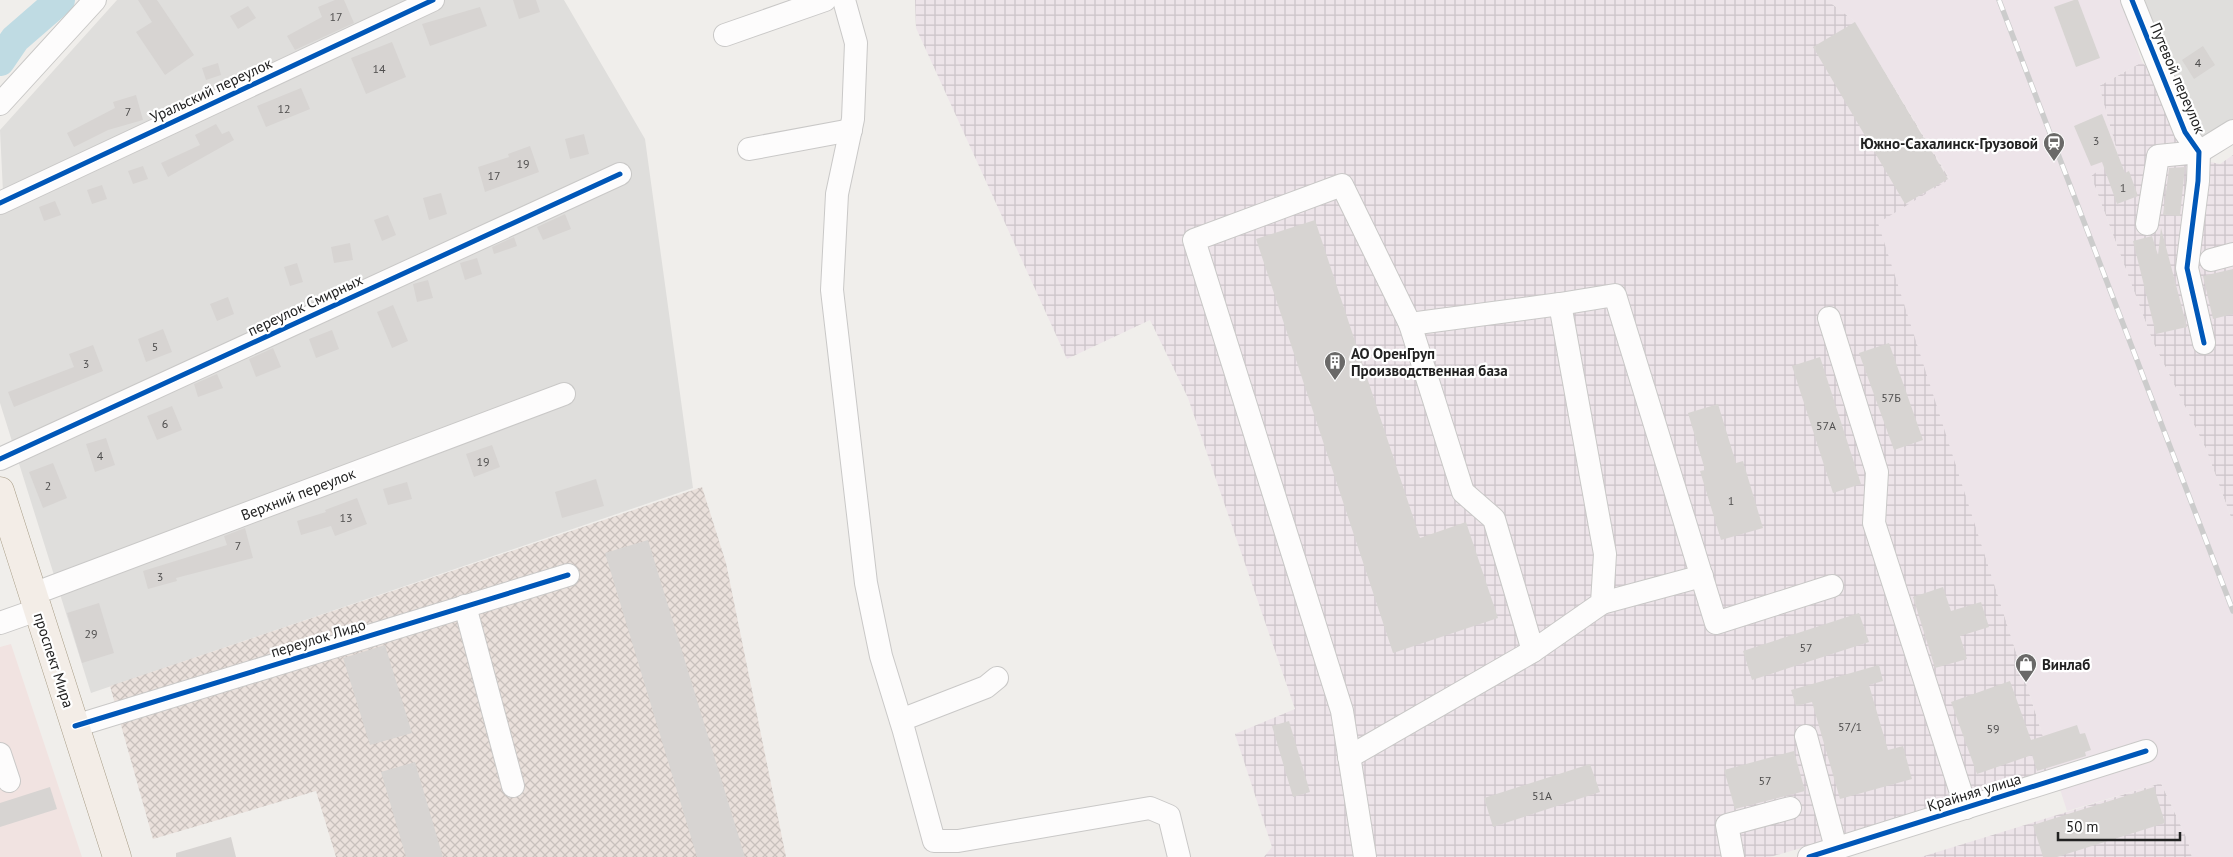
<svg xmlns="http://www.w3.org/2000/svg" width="2233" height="857" viewBox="0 0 2233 857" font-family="'PT Sans',sans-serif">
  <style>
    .residential { fill: #dfdedc }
    .commercial { fill: #f1e3e1 }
    .industrial { fill: url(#industrial-grid) }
    .military { fill: url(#military-cross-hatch) }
    .railway { fill: #ede4e9 }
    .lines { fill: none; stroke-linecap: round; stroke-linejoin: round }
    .river { stroke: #bfdbe3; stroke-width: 30 }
    .building { fill: #d7d4d2 }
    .minor-casing { stroke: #c9c8c7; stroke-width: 24 }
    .major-casing { stroke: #a79c86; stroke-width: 29 }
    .minor { stroke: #fdfcfc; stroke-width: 22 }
    .major { stroke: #f3ede7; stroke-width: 28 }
    .rail-casing { stroke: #ccc; stroke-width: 5.5 }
    .rail { stroke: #fff; stroke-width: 4; stroke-dasharray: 11; stroke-linecap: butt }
    .cycleway-casing { stroke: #fff; stroke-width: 8 }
    .cycleway { stroke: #0057b8; stroke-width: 5 }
    .labels { text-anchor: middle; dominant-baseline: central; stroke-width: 4.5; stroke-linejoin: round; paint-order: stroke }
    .number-label { font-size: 12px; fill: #4f4e4e }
    .street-label { font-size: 15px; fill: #222; stroke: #fff }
    .poi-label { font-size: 15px; font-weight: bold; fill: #222; stroke: #fff; text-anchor: start }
  </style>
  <defs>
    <pattern id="industrial-grid" width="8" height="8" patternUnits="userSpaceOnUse" patternTransform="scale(1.25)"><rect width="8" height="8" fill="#ede4e9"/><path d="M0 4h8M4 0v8" fill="none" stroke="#cbc3c8"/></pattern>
    <pattern id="military-cross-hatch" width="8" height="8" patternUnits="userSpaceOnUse" patternTransform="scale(1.25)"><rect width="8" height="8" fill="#eae0db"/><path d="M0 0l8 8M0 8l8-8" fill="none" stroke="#c8c0bc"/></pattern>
  </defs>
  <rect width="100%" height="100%" fill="#f0eeeb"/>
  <!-- residential -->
  <g class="residential">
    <polygon points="117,0 564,0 645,139 693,488 91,693 0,403 0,215 4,213 0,130"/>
    <polygon points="2142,0 2233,0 2233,124 2204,143 2189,127"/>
  </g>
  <!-- commercial -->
  <polygon class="commercial" points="11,644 82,857 0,857 0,647"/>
  <!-- industrial -->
  <g class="industrial">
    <polygon points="915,0 1827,0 1853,20 1950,180 1879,223 2055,774 1770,857 1264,857 1272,847 1235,734 1295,709 1188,398 1150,320 1067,359 916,28"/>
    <polygon points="2142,62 2151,72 2187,157 2220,164 2233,155 2233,523 2206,449 2153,342 2091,176 2118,155 2099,86"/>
    <polygon points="2161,783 2188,841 2192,857 1921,857"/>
  </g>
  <!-- military -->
  <polygon class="military" points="702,487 726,563 786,857 336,857 316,791 153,839 110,686"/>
  <!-- railway -->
  <polygon class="railway" points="1827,0 2121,0 2142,62 2099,86 2118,155 2091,176 2153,342 2206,449 2233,523 2233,857 2192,857 2188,841 2161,783 2067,811 1878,223 1950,179 1853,20"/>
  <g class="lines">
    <!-- river -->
    <polyline class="river" points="0,61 15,39 60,0"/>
  </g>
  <!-- building -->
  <g class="building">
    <polygon points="138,0 157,0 194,55 165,75 136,32 152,22"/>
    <polygon points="335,0 344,0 354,23 295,50 287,36 322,17 318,7"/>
    <polygon points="513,0 536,0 540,12 519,19"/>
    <polygon points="2074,0 2078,0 2100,58 2076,67 2054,7"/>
    <polygon points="248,6 256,18 238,29 230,16"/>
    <polygon points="480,7 487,26 430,46 422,24"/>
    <polygon points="1855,22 1948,179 1905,204 1813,47"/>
    <polygon points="392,42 406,77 366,94 351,58"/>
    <polygon points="2203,46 2215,65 2194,79 2182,60"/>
    <polygon points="218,63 221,75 206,80 202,68"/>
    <polygon points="301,88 310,109 266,127 257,106"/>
    <polygon points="136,95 143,120 108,130 74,147 67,133 115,108 113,102"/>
    <polygon points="2102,114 2125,173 2129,171 2138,196 2117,204 2102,162 2091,166 2074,126"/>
    <polygon points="216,124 222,134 229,131 234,140 168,177 161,163 200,145 195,135"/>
    <polygon points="584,134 589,154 570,159 565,139"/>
    <polygon points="530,146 539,172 485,192 478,167 509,157 508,154"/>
    <polygon points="143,166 148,179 133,184 128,171"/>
    <polygon points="2185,167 2180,216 2163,215 2169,168"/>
    <polygon points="102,185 107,199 92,204 87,190"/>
    <polygon points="441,193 447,214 429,220 423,198"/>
    <polygon points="55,201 61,215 44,221 39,207"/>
    <polygon points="565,214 571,229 543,240 537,227"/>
    <polygon points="388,215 396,235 382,241 374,220"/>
    <polygon points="1315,220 1420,538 1466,522 1498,618 1393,653 1256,239"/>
    <polygon points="2161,228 2187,327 2156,334 2133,241 2152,236 2158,255"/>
    <polygon points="514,237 517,246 494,254 492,247"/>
    <polygon points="350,243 353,260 334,263 331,247"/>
    <polygon points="477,258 482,274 465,280 460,263"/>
    <polygon points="297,263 303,282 290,286 284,267"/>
    <polygon points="2233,269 2233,314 2213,319 2203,276"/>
    <polygon points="428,280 433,298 417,302 413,284"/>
    <polygon points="228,297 234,314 217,321 210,304"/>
    <polygon points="393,305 408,341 392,348 377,312"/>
    <polygon points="163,329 172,352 146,362 138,339"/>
    <polygon points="332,330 339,349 316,358 309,339"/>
    <polygon points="1889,343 1923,440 1894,450 1859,353"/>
    <polygon points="93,345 103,371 14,407 8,392 74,367 69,354"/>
    <polygon points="273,348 281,367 256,377 249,359"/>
    <polygon points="1820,357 1861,484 1833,493 1792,366"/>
    <polygon points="217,374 223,388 198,397 194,384"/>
    <polygon points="1718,404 1736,463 1743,461 1763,528 1721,540 1700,471 1705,470 1688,413"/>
    <polygon points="172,406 182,430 157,440 147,416"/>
    <polygon points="106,438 115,465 95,472 86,444"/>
    <polygon points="492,445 500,467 474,477 466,454"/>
    <polygon points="53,463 67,498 43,508 29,472"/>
    <polygon points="596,479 604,506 562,518 555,492"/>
    <polygon points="407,482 412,499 388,505 383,489"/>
    <polygon points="357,498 367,524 335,536 331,526 301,535 297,521 326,512 325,510"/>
    <polygon points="245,528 253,558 176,578 177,581 148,589 143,571 227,545 224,536"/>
    <polygon points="648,540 745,857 697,857 605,553"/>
    <polygon points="1943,587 1951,611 1981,602 1989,627 1960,636 1967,659 1935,668 1913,597"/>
    <polygon points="99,603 114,653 82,663 67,613"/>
    <polygon points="1859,613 1869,642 1752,680 1743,651"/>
    <polygon points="385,645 412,733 370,745 343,658"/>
    <polygon points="1879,665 1883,681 1869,685 1888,750 1903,746 1912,779 1840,799 1812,702 1796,706 1791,690"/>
    <polygon points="2010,681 2031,740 2077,725 2080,734 2085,733 2091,750 2085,752 2086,756 2037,771 2032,755 1977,774 1951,702"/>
    <polygon points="1289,721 1310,792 1293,797 1272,726"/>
    <polygon points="1794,751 1805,791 1735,809 1724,770"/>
    <polygon points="415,762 443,857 406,857 381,772"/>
    <polygon points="1590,764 1600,792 1493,827 1484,798"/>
    <polygon points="50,787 57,809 0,827 0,803"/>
    <polygon points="2154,787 2165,823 2057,857 2043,857 2033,825"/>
    <polygon points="231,837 236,857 176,857 176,853"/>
  </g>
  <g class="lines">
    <!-- minor casing -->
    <g class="minor-casing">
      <g id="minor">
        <polyline points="844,0 856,43 853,119 837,194 832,290 866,583 881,656 904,731 934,841 958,841 1150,808 1169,816 1179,857"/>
        <polyline points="2132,0 2185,132 2199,152 2198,181 2187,268 2204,343"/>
        <polyline points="725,35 825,0"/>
        <polyline points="0,104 95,0"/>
        <polyline points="749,149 851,130"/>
        <polyline points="0,203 433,0"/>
        <polyline points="2147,224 2158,156 2199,152 2233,131"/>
        <polyline points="2211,260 2233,254"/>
        <polyline points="1829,318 1877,472 1874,523 1966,808"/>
        <polyline points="1410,324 1560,304"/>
        <polyline points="0,459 620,174"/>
        <polyline points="33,594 564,394"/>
        <polyline points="1602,603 1702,576"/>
        <polyline points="465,606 513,786"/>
        <polyline points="0,623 37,610"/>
        <polyline points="901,720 986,687 997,678"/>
        <polyline points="75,726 568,575"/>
        <polyline points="1806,736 1836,848"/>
        <polyline points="0,754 9,781"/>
        <polyline points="1349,757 1533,651"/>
        <polyline points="1365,857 1342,711 1194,240 1342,185 1410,324 1463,492 1494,519 1533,651 1602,603 1605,554 1560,304 1615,295 1716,623 1832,586"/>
        <polyline points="1733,857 1727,825 1790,808"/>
        <polyline points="1809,857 2146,751"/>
      </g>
    </g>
    <!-- major casing -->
    <g class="major-casing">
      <polyline id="major" points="0,491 117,857"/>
    </g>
    <!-- minor -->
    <use href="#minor" class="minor"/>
    <!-- major -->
    <use href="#major" class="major"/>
    <!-- rail casing -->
    <g class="rail-casing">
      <polyline id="rail" points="1999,0 2233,611"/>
    </g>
    <!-- rail -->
    <use href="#rail" class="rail"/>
    <!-- cycleway casing -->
    <g class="cycleway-casing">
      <g id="cycleway">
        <polyline points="2132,0 2185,132 2199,152 2198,181 2187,268 2204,343"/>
        <polyline points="0,203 433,0"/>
        <polyline points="0,459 620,174"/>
        <polyline points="75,726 568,575"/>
        <polyline points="1809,857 2146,751"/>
      </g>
    </g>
    <!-- cycleway -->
    <use href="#cycleway" class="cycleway"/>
  </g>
  <!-- icons -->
  <defs>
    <g id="station-pin" transform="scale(1.125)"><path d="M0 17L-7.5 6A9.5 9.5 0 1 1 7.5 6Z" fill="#6a6968" stroke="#fff"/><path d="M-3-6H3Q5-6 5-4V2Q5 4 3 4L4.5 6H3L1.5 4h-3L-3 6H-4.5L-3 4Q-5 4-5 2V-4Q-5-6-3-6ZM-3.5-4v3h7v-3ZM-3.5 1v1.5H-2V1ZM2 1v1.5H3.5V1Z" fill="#fff"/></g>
    <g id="building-pin" transform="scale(1.125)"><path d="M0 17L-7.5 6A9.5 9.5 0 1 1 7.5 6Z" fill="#6a6968" stroke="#fff"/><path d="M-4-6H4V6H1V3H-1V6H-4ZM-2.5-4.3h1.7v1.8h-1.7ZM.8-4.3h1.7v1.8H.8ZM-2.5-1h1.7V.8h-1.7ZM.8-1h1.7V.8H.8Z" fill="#fff"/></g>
    <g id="shop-pin" transform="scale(1.125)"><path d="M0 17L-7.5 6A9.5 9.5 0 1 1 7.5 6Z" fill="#6a6968" stroke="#fff"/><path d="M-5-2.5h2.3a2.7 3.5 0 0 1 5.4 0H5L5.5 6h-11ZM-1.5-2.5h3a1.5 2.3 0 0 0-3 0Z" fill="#fff"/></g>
  </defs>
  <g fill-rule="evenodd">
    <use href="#station-pin" x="2054" y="143"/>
    <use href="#building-pin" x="1335" y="362"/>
    <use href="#shop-pin" x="2026" y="664"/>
  </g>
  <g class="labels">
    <!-- number labels -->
    <g class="number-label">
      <text x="336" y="16">17</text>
      <text x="2198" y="62">4</text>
      <text x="379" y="68">14</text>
      <text x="284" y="108">12</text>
      <text x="128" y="111">7</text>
      <text x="2096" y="140">3</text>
      <text x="523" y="163">19</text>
      <text x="494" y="175">17</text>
      <text x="2123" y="187">1</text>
      <text x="155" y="346">5</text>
      <text x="86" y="363">3</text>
      <text x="1891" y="397">57Б</text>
      <text x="165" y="423">6</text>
      <text x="1826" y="425">57А</text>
      <text x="100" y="455">4</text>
      <text x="483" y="461">19</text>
      <text x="48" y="485">2</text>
      <text x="1731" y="500">1</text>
      <text x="346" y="517">13</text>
      <text x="238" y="545">7</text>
      <text x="160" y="576">3</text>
      <text x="91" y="633">29</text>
      <text x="1806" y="647">57</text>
      <text x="1850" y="726">57/1</text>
      <text x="1993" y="728">59</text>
      <text x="1765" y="780">57</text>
      <text x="1542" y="795">51А</text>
    </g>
    <!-- street labels -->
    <g class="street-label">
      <text transform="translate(2178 78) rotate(67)">Путевой переулок</text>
      <text transform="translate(211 90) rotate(-25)">Уральский переулок</text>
      <text transform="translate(305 305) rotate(-25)">переулок Смирных</text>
      <text transform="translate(298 494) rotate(-21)">Верхний переулок</text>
      <text transform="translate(318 638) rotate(-17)">переулок Лидо</text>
      <text transform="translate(54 660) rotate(72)">проспект Мира</text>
      <text transform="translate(1974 792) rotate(-17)">Крайняя улица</text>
    </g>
    <!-- poi labels -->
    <g class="poi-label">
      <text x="2038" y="143" text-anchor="end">Южно-Сахалинск-Грузовой</text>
      <text x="1351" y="353">АО ОренГруп<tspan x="1351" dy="17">Производственная база</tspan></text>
      <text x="2042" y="664">Винлаб</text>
    </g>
  </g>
  <!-- scale -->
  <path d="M2058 832v8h122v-8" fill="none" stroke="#222222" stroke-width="2.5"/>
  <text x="2066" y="832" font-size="15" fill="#222222" stroke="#ffffff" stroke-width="4" paint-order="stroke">50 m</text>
</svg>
